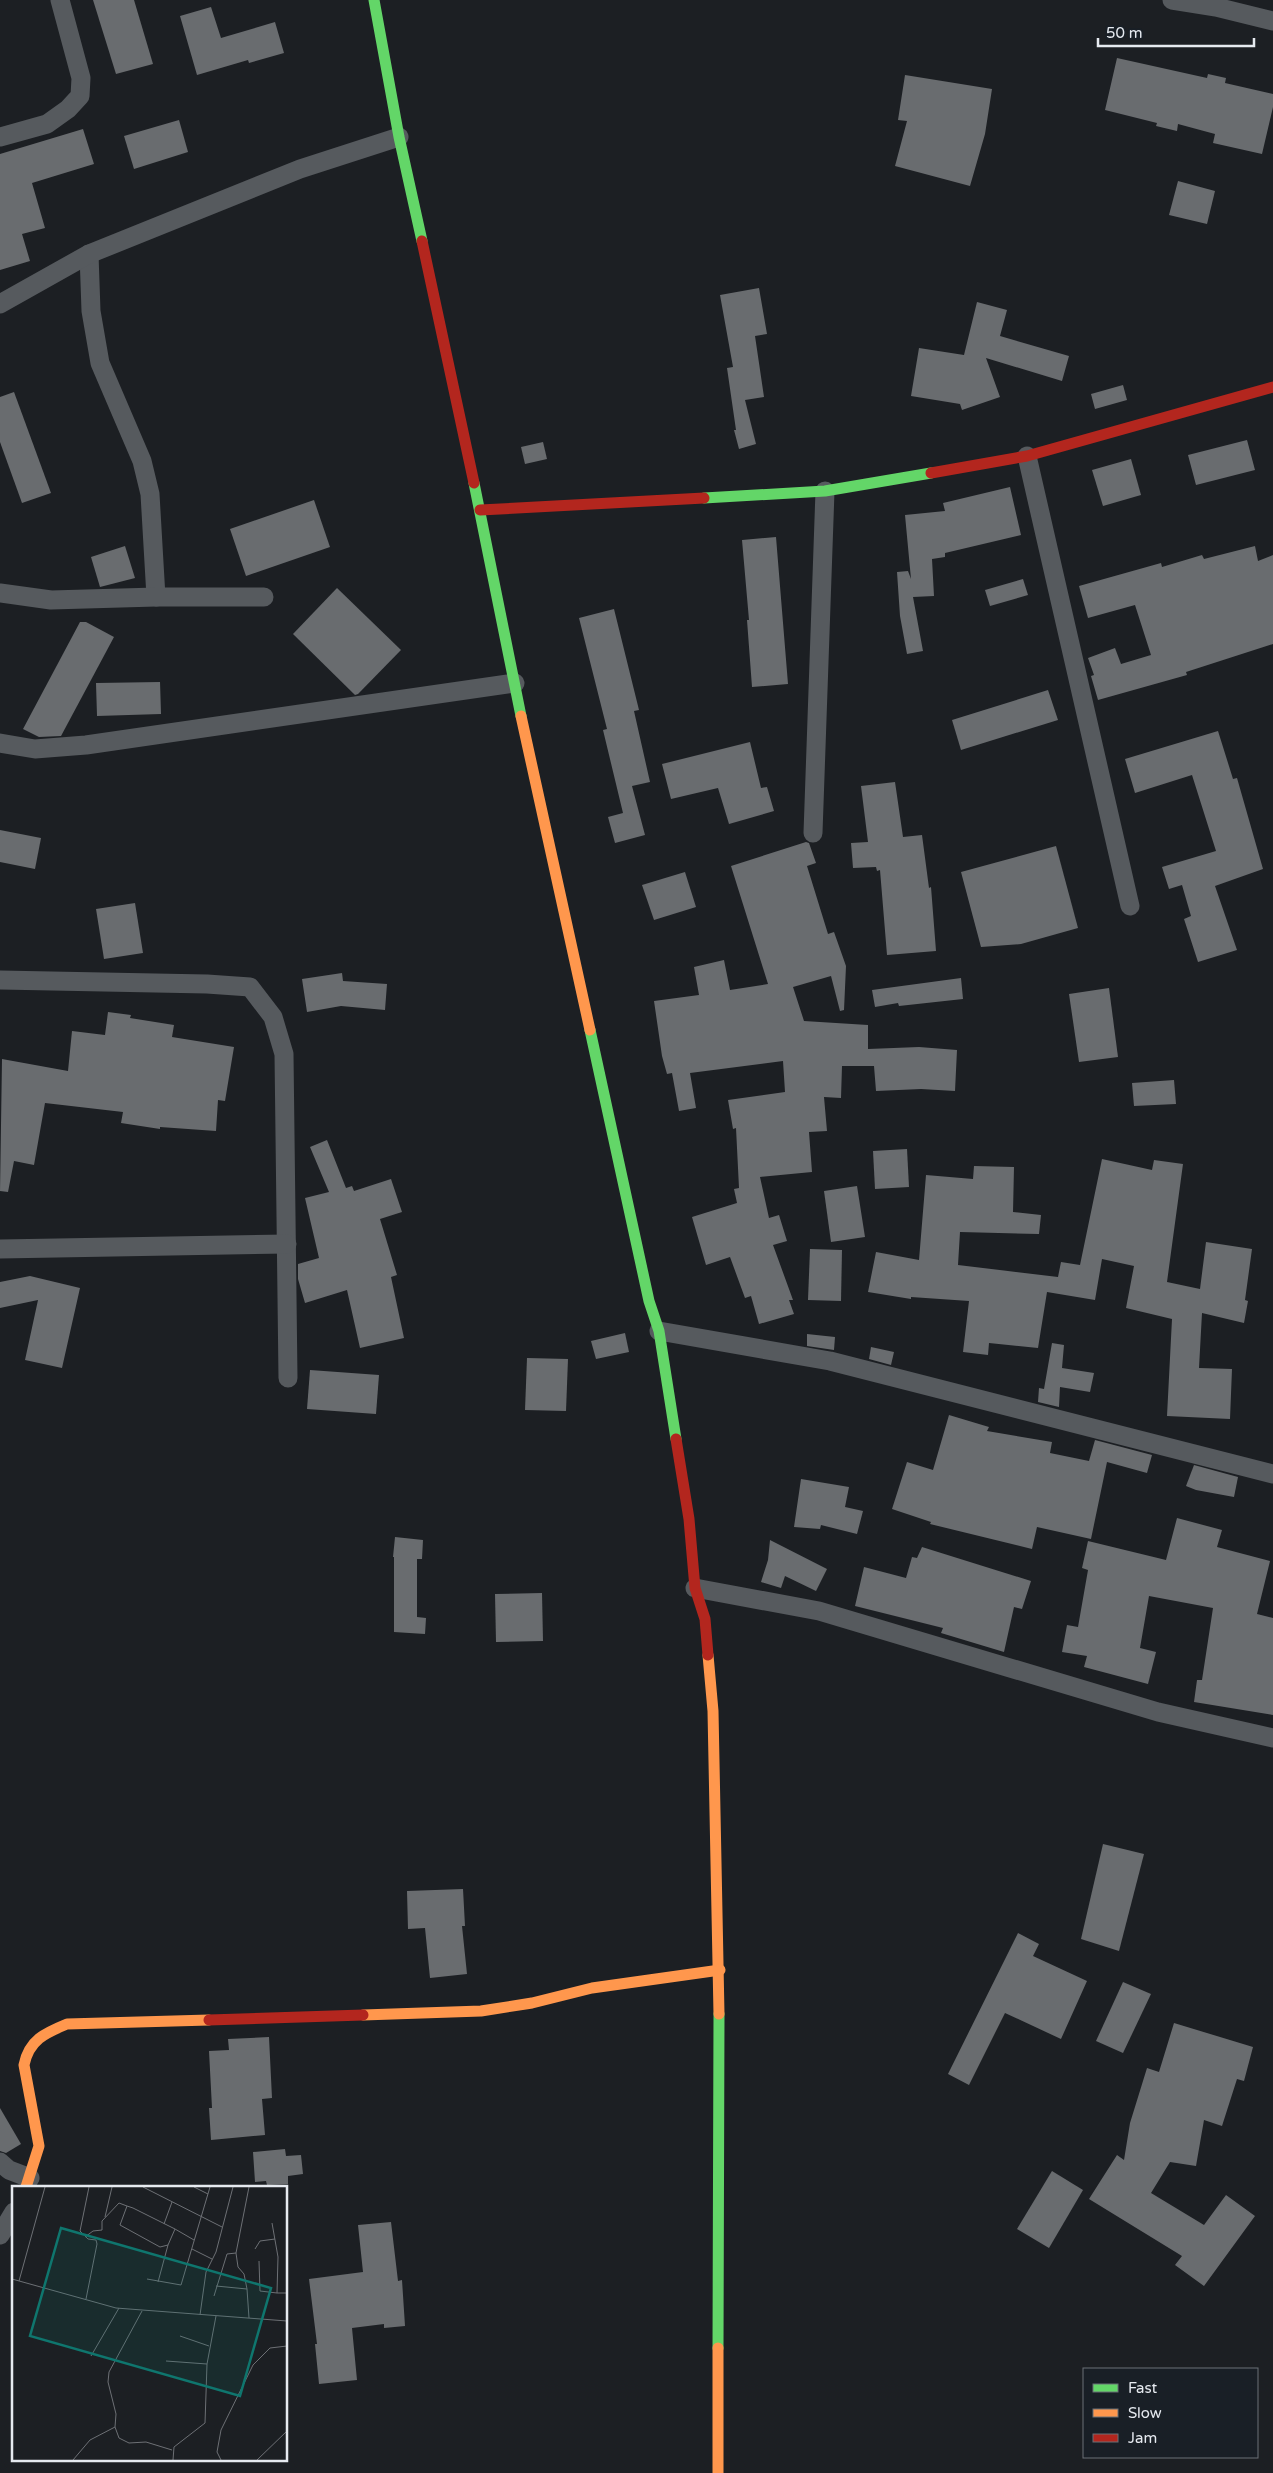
<svg xmlns="http://www.w3.org/2000/svg" width="1273" height="2473" viewBox="0 0 1273 2473" font-family="'Varela Round',sans-serif">
  <style>
    .building { fill: #696c6f }
    .lines { fill: none; stroke-linecap: round; stroke-linejoin: round }
    .street { stroke: #565a5e; stroke-width: 19 }
    .fast { stroke: #63d668; stroke-width: 11 }
    .slow { stroke: #ff974d; stroke-width: 11 }
    .jam { stroke: #b3261e; stroke-width: 11 }
    .inset-road { fill: none; stroke: #6d7075; stroke-width: 1 }
    .view { fill: #0f766e; fill-opacity: 0.15; stroke: #0f766e; stroke-width: 2.5 }
    .inset-edge { fill: none; stroke: #e6eaf0; stroke-width: 2.5 }
  </style>
  <rect width="100%" height="100%" fill="#1c1f23"/>
  <!-- building -->
  <g class="building">
    <polygon points="93,0 134,0 153,64 116,74"/>
    <polygon points="211,7 221,38 275,22 284,53 249,63 248,60 197,75 180,16"/>
    <polygon points="1117,58 1207,78 1208,74 1226,78 1225,83 1273,94 1273,107 1262,154 1213,143 1215,134 1178,124 1177,131 1156,126 1157,123 1105,110"/>
    <polygon points="905,75 992,89 985,134 970,186 895,166 907,121 898,120"/>
    <polygon points="179,120 188,152 134,169 124,136"/>
    <polygon points="83,129 94,164 32,183 45,228 22,234 30,261 0,270 0,154"/>
    <polygon points="1178,181 1215,191 1207,224 1169,215"/>
    <polygon points="759,288 767,334 755,336 764,397 745,400 756,444 739,449 734,430 736,430 727,368 733,367 720,295"/>
    <polygon points="977,302 1007,310 1000,336 1069,356 1062,381 986,358 1000,397 962,410 960,404 911,396 919,348 964,355"/>
    <polygon points="1123,385 1127,400 1095,409 1091,394"/>
    <polygon points="14,392 51,493 22,503 0,442 0,397"/>
    <polygon points="1247,440 1255,470 1196,485 1188,455"/>
    <polygon points="543,442 547,459 525,464 521,447"/>
    <polygon points="1131,459 1141,495 1103,506 1092,470"/>
    <polygon points="1010,487 1021,535 945,553 945,557 932,559 934,596 913,597 923,651 907,654 900,616 897,572 908,571 911,579 905,515 945,511 943,503"/>
    <polygon points="314,500 330,547 246,576 230,529"/>
    <polygon points="776,537 788,684 752,687 747,620 749,620 742,540"/>
    <polygon points="125,546 135,578 100,587 91,557"/>
    <polygon points="1255,546 1258,561 1273,555 1273,644 1186,672 1187,675 1098,700 1091,676 1094,675 1088,658 1115,648 1121,664 1151,655 1135,605 1088,618 1079,586 1161,563 1162,567 1202,555 1204,559"/>
    <polygon points="1023,579 1028,595 990,606 985,590"/>
    <polygon points="337,588 401,650 358,694 355,695 293,634"/>
    <polygon points="614,609 639,710 634,711 650,782 632,786 645,835 615,843 608,817 623,813 603,730 607,729 579,618"/>
    <polygon points="80,622 86,622 114,637 61,736 39,737 23,729"/>
    <polygon points="160,682 161,714 97,716 96,683"/>
    <polygon points="1048,690 1058,720 961,750 952,720"/>
    <polygon points="1218,731 1233,779 1237,778 1263,869 1215,886 1237,950 1198,962 1184,919 1191,916 1182,885 1169,889 1162,867 1216,851 1192,775 1135,793 1125,759"/>
    <polygon points="750,742 761,788 767,787 774,811 729,824 718,788 671,799 662,764"/>
    <polygon points="895,782 903,837 922,835 929,888 931,887 936,951 887,955 880,870 877,871 876,867 853,868 851,843 868,842 861,786"/>
    <polygon points="0,830 41,838 35,869 0,862"/>
    <polygon points="806,842 809,843 816,863 807,866 828,934 834,932 846,966 844,1010 840,1011 831,976 793,987 804,1021 868,1025 868,1049 919,1047 957,1050 955,1091 921,1089 876,1091 874,1066 842,1066 841,1098 824,1097 827,1131 809,1132 812,1172 760,1177 769,1218 779,1215 787,1241 773,1245 793,1300 789,1300 794,1314 759,1324 751,1296 745,1298 730,1257 706,1265 692,1217 737,1203 734,1189 739,1188 736,1128 733,1129 728,1100 785,1092 783,1061 690,1073 696,1108 679,1111 672,1073 667,1074 662,1056 654,1001 699,995 694,967 724,960 730,990 768,984 731,866"/>
    <polygon points="1056,846 1078,928 1021,944 981,947 961,872"/>
    <polygon points="685,872 696,907 654,920 642,885"/>
    <polygon points="135,903 143,953 104,959 96,909"/>
    <polygon points="342,973 343,981 387,984 385,1010 341,1006 307,1012 302,979"/>
    <polygon points="961,978 963,999 899,1006 898,1003 875,1007 872,990"/>
    <polygon points="1109,988 1118,1057 1079,1062 1069,994"/>
    <polygon points="108,1012 131,1015 130,1018 174,1025 172,1037 234,1047 225,1101 218,1100 216,1131 160,1127 160,1129 121,1123 123,1112 45,1103 34,1165 14,1161 8,1192 0,1191 2,1059 68,1071 72,1031 105,1035"/>
    <polygon points="1174,1080 1176,1104 1134,1106 1132,1083"/>
    <polygon points="327,1140 346,1188 352,1186 354,1191 391,1179 402,1212 380,1219 397,1275 391,1277 404,1338 360,1348 347,1290 305,1303 298,1279 298,1264 319,1258 305,1198 329,1192 310,1147"/>
    <polygon points="907,1149 909,1187 875,1189 873,1151"/>
    <polygon points="1102,1159 1152,1170 1154,1160 1183,1164 1167,1282 1200,1289 1206,1242 1252,1249 1245,1300 1248,1301 1244,1323 1202,1313 1199,1368 1232,1369 1230,1419 1167,1416 1172,1319 1126,1308 1134,1266 1102,1259 1095,1300 1047,1292 1038,1348 989,1343 988,1355 963,1352 969,1301 911,1297 911,1299 868,1292 876,1252 919,1260 926,1175 973,1179 974,1166 1014,1167 1013,1212 1041,1215 1039,1234 960,1232 958,1265 1058,1277 1061,1262 1080,1265"/>
    <polygon points="857,1186 865,1237 831,1242 824,1191"/>
    <polygon points="810,1249 842,1250 841,1301 808,1300"/>
    <polygon points="30,1276 80,1288 62,1368 25,1360 38,1300 0,1308 0,1282"/>
    <polygon points="625,1333 629,1352 596,1359 591,1341"/>
    <polygon points="807,1334 835,1337 834,1350 807,1346"/>
    <polygon points="1052,1343 1064,1345 1062,1368 1094,1373 1090,1392 1060,1387 1059,1407 1038,1402 1039,1388 1044,1389"/>
    <polygon points="871,1347 894,1352 891,1365 869,1359"/>
    <polygon points="527,1358 568,1359 566,1411 525,1410"/>
    <polygon points="310,1370 379,1375 376,1414 307,1409"/>
    <polygon points="949,1415 989,1427 987,1431 1052,1442 1050,1453 1089,1461 1095,1440 1152,1455 1147,1473 1107,1462 1091,1539 1037,1527 1032,1549 930,1524 931,1522 892,1509 907,1462 933,1470"/>
    <polygon points="1194,1465 1238,1477 1234,1497 1196,1490 1186,1486"/>
    <polygon points="801,1479 849,1487 845,1507 863,1511 857,1534 821,1525 820,1529 794,1527"/>
    <polygon points="1177,1518 1222,1530 1217,1547 1270,1561 1257,1614 1273,1618 1273,1715 1194,1702 1197,1680 1202,1680 1213,1608 1149,1596 1140,1648 1156,1652 1148,1684 1084,1667 1087,1656 1062,1652 1067,1625 1078,1627 1088,1570 1082,1568 1088,1541 1166,1560"/>
    <polygon points="395,1537 423,1540 422,1559 417,1559 417,1617 426,1618 425,1634 394,1632 394,1557 393,1557"/>
    <polygon points="770,1540 827,1569 816,1591 785,1576 781,1588 761,1582 768,1560"/>
    <polygon points="922,1547 1031,1581 1022,1609 1014,1607 1004,1652 941,1633 943,1628 855,1606 864,1567 906,1578 912,1557 917,1558"/>
    <polygon points="542,1593 543,1641 496,1642 495,1594"/>
    <polygon points="1103,1844 1144,1854 1119,1951 1081,1939"/>
    <polygon points="463,1889 465,1926 462,1926 467,1974 430,1978 425,1928 408,1929 407,1891"/>
    <polygon points="1018,1933 1039,1944 1033,1956 1087,1981 1061,2039 1005,2013 969,2085 948,2074"/>
    <polygon points="1123,1982 1151,1994 1123,2053 1096,2041"/>
    <polygon points="1174,2023 1253,2047 1244,2081 1237,2079 1222,2126 1204,2120 1196,2166 1170,2162 1151,2193 1204,2225 1226,2195 1255,2216 1204,2286 1175,2265 1182,2256 1089,2199 1117,2155 1124,2160 1130,2123 1147,2068 1159,2072"/>
    <polygon points="269,2037 272,2098 262,2099 265,2135 211,2140 209,2108 212,2108 209,2051 229,2050 228,2039"/>
    <polygon points="0,2108 21,2144 6,2153 0,2151"/>
    <polygon points="285,2149 286,2156 301,2155 303,2174 288,2176 288,2184 267,2185 266,2181 255,2182 253,2152"/>
    <polygon points="1052,2171 1083,2190 1049,2248 1017,2229"/>
    <polygon points="391,2222 398,2281 402,2280 405,2326 384,2328 384,2324 352,2328 357,2380 319,2384 315,2344 317,2344 309,2279 363,2272 358,2225"/>
  </g>
  <g class="lines">
    <!-- street -->
    <g class="street">
      <polyline points="1172,0 1216,7 1273,21"/>
      <polyline points="0,137 47,124 68,109 80,96 81,78 60,0"/>
      <polyline points="89,254 91,311 100,363 142,461 150,494 156,597"/>
      <polyline points="0,304 89,254 300,169 399,137"/>
      <polyline points="1027,456 1130,906"/>
      <polyline points="0,593 51,600 156,597 264,597"/>
      <polyline points="0,743 35,749 86,745 515,683"/>
      <polyline points="813,833 825,491"/>
      <polyline points="0,980 207,984 250,987 273,1017 284,1054 288,1378"/>
      <polyline points="0,1249 287,1244"/>
      <polyline points="659,1331 830,1361 1273,1474"/>
      <polyline points="695,1588 819,1611 1158,1712 1273,1738"/>
      <polyline points="0,2162 9,2170 30,2178"/>
      <polyline points="0,2235 14,2212"/>
    </g>
    <!-- fast -->
    <g class="fast">
      <polyline points="374,0 399,137 422,241"/>
      <polyline points="474,483 521,716"/>
      <polyline points="704,498 825,491 931,473"/>
      <polyline points="590,1030 649,1301 659,1331 676,1439"/>
      <polyline points="718,2348 719,2014"/>
    </g>
    <!-- slow -->
    <g class="slow">
      <polyline points="521,716 590,1030"/>
      <polyline points="708,1655 713,1711 719,2014"/>
      <polyline points="363,2015 481,2011 532,2003 592,1988 720,1970"/>
      <path d="M26 2187 39 2146 24 2065C29 2040 45 2033 67 2024L209 2020"/>
      <polyline points="718,2348 718,2473"/>
    </g>
    <!-- jam -->
    <g class="jam">
      <polyline points="422,241 474,483"/>
      <polyline points="931,473 1027,456 1273,387"/>
      <polyline points="480,510 704,498"/>
      <polyline points="676,1439 689,1519 695,1588 705,1619 708,1655"/>
      <polyline points="209,2020 363,2015"/>
    </g>
  </g>
  <!-- overview -->
  <g transform="translate(12 2186)">
    <rect width="275" height="275" fill="#1c1f23"/>
    <path class="inset-road" d="M131 1 210 41M182 1 196 8M237 1 224 67 226 81 232 88 235 103 237 132M93 31 100 1M260 37 266 71 265 107H275M152 38 160 16M163 43 156 59 148 61 108 39 115 20 121 22 163 43 182 54M73 51 81 45 90 44V35L107 17 115 20M180 63 200 73M243 63 248 55 263 53M247 75 248 105 265 107M0 93 104 122 275 135M135 93 169 99 198 1M7 95 33 1M146 96 156 59M204 100 235 103M202 110 215 68 224 67M74 113 85 58 84 54 76 53 68 45 77 1M188 129 194 86 204 66 221 1M168 150 197 160M79 170 107 122M154 175 195 178M103 241 107 252 117 257 134 256 160 264M61 274 78 254 103 241 104 228 96 196 97 186 130 125M161 274 162 261 193 237 195 178 204 130M209 274 205 266 209 244 241 179 258 162 275 160M245 274 275 245"/>
    <path class="view" d="M49 42 259 102 228 210 18 150Z"/>
    <rect width="275" height="275" class="inset-edge"/>
  </g>
  <!-- legend -->
  <rect x="1083" y="2368" width="175" height="90" fill="#191f26" stroke="#6b7077"/>
  <rect x="1093" y="2384" width="25" height="8" fill="#63d668" stroke="#6b7077"/>
  <text x="1128" y="2393" font-size="15" fill="#e6eaf0">Fast</text>
  <rect x="1093" y="2409" width="25" height="8" fill="#ff974d" stroke="#6b7077"/>
  <text x="1128" y="2418" font-size="15" fill="#e6eaf0">Slow</text>
  <rect x="1093" y="2434" width="25" height="8" fill="#b3261e" stroke="#6b7077"/>
  <text x="1128" y="2443" font-size="15" fill="#e6eaf0">Jam</text>
  <!-- scale -->
  <path d="M1098 38v8h156v-8" fill="none" stroke="#e6eaf0" stroke-width="2.5"/>
  <text x="1106" y="38" font-size="15" fill="#e6eaf0" stroke="#191f26" stroke-width="4" paint-order="stroke">50 m</text>
</svg>
